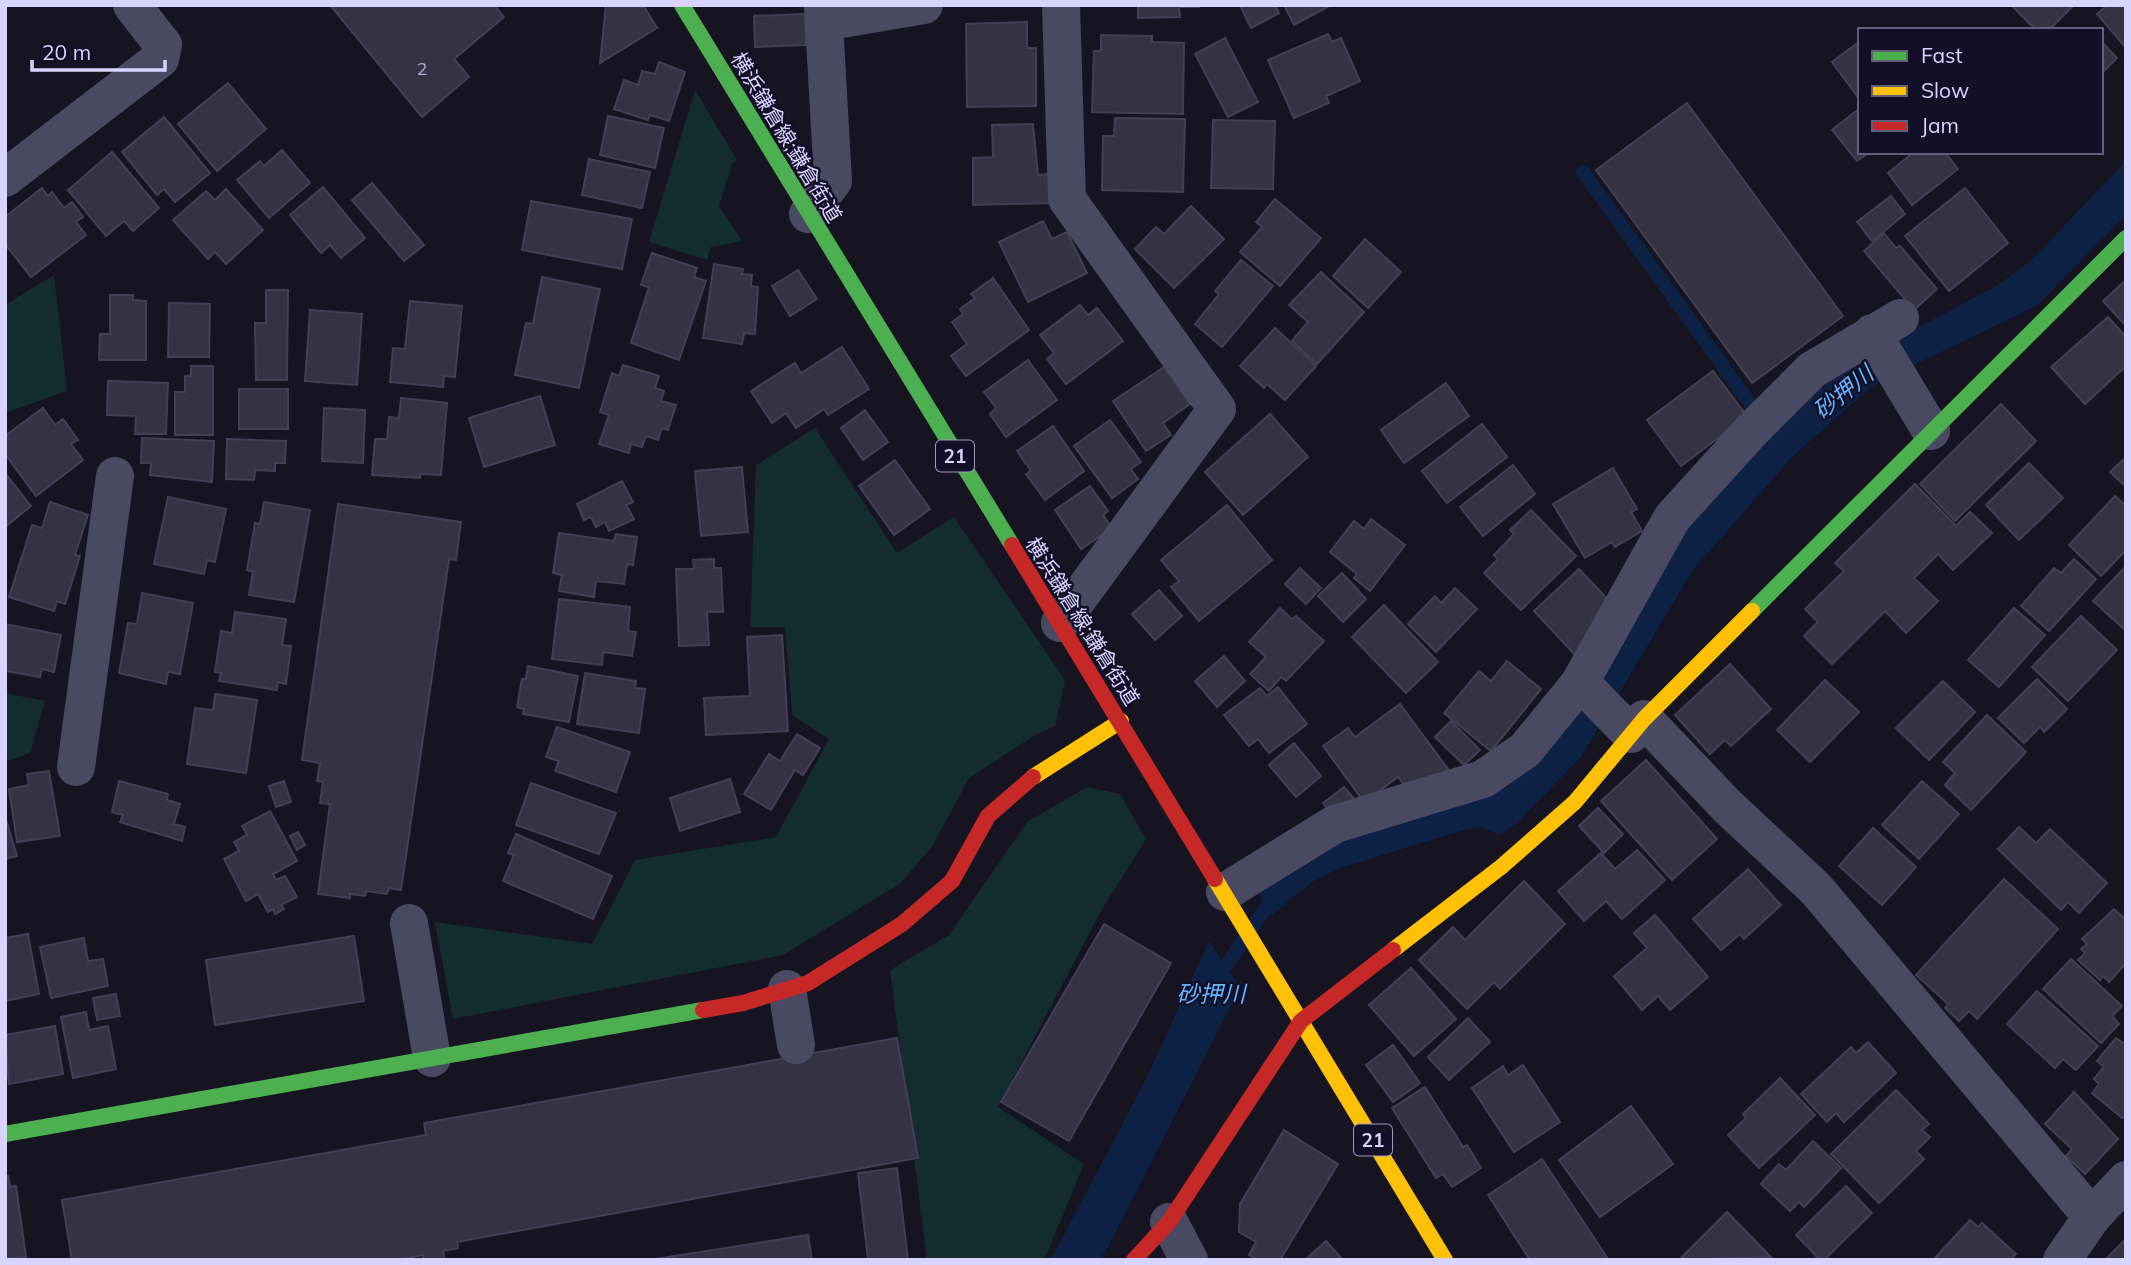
<svg xmlns="http://www.w3.org/2000/svg" width="2131" height="1265" viewBox="0 0 2131 1265" font-family="Mulish,'Noto Sans JP',sans-serif">
  <style>
    .green { fill: #132c2d }
    .water { fill: #0d2144 }
    .lines { fill: none; stroke-linecap: round; stroke-linejoin: round }
    .stream { stroke: #0d2144; stroke-width: 14 }
    .building { fill: #343243; stroke: #433f54; stroke-width: 2 }
    .street { stroke: #4a4962; stroke-width: 38 }
    .fast { stroke: #4caf50; stroke-width: 16 }
    .slow { stroke: #ffc107; stroke-width: 16 }
    .jam { stroke: #c62828; stroke-width: 16 }
    .labels { text-anchor: middle; dominant-baseline: central; stroke-width: 5; stroke-linejoin: round; paint-order: stroke }
    .number-label { font-size: 18px; fill: #b0acd0 }
    .shield { fill: #130f26; stroke: #9e99be; stroke-width: 2 }
    .shield-label { font-size: 19px; font-weight: bold; fill: #d9d4ff }
    .street-label { font-size: 21px; fill: #d9d4ff; stroke: #130f26 }
    .water-label { font-size: 23px; font-style: italic; fill: #62b6ff; stroke: #130f26 }
  </style>
  <rect width="100%" height="100%" fill="#161421"/>
  <!-- green -->
  <g class="green">
    <polygon points="695,90 737,160 732,164 719,206 742,241 711,247 707,260 649,242"/>
    <polygon points="54,275 67,391 5,413 5,305"/>
    <polygon points="815,428 897,553 954,517 1065,680 1055,726 1037,734 969,778 933,845 901,883 783,955 453,1019 435,922 592,944 635,860 776,837 829,739 792,715 785,627 750,627 756,465"/>
    <polygon points="5,693 45,701 30,753 5,762"/>
    <polygon points="1087,787 1120,794 1146,839 1101,911 998,1107 1084,1164 1047,1253 1041,1260 927,1260 890,970 949,935 1027,822"/>
  </g>
  <!-- water -->
  <g class="water">
    <polygon points="2126,161 2126,215 2038,305 1875,384 1794,455 1693,570 1581,757 1516,824 1499,835 1481,827 1464,830 1340,868 1312,882 1272,915 1256,890 1323,847 1484,792 1666,549 1774,424 1861,358 1996,286 2029,262"/>
    <polygon points="1209,941 1240,988 1107,1249 1099,1260 1047,1260 1055,1252 1147,1077"/>
  </g>
  <g class="lines">
    <!-- stream -->
    <g class="stream">
      <polyline points="1583,172 1754,409 1763,416"/>
      <polyline points="1216,980 1276,893"/>
    </g>
  </g>
  <!-- building -->
  <g class="building">
    <polygon points="330,5 494,5 504,17 454,59 469,77 422,117"/>
    <polygon points="606,5 643,5 657,28 600,63"/>
    <polygon points="1138,5 1199,5 1199,7 1179,7 1180,17 1138,18"/>
    <polygon points="1240,5 1275,5 1279,13 1251,28"/>
    <polygon points="1284,5 1331,5 1294,25"/>
    <polygon points="2011,5 2074,5 2049,30 2036,30"/>
    <polygon points="2108,5 2126,5 2126,48 2097,14"/>
    <polygon points="805,14 806,45 755,47 754,16"/>
    <polygon points="1027,22 1027,48 1036,48 1036,106 967,107 966,24"/>
    <polygon points="1328,34 1332,42 1341,38 1360,81 1326,96 1329,103 1294,118 1268,60"/>
    <polygon points="1101,35 1152,36 1152,42 1184,43 1183,114 1092,112 1094,51 1101,51"/>
    <polygon points="1225,38 1258,102 1228,117 1195,54"/>
    <polygon points="1860,41 1860,100 1832,62"/>
    <polygon points="2101,41 2117,58 2101,74"/>
    <polygon points="659,62 685,72 669,121 650,115 648,120 614,109 624,80 638,85 642,71 655,74"/>
    <polygon points="228,83 266,129 217,171 178,124"/>
    <polygon points="1687,103 1843,316 1752,383 1596,170"/>
    <polygon points="1860,108 1860,152 1870,152 1857,161 1832,130"/>
    <polygon points="608,116 664,128 655,168 600,155"/>
    <polygon points="164,117 210,173 175,202 164,189 157,195 122,152"/>
    <polygon points="1115,118 1185,119 1183,192 1102,190 1103,136 1114,136"/>
    <polygon points="1213,120 1275,121 1273,189 1211,188"/>
    <polygon points="1033,124 1038,175 1049,174 1050,203 973,205 973,158 993,157 992,125"/>
    <polygon points="282,150 310,183 269,218 237,180 260,161 264,166"/>
    <polygon points="112,152 159,208 133,231 124,221 106,236 68,190"/>
    <polygon points="1914,152 1945,152 1958,169 1912,205 1888,173"/>
    <polygon points="589,159 650,172 642,208 582,195"/>
    <polygon points="372,183 424,245 404,261 352,200"/>
    <polygon points="323,187 365,238 341,258 330,245 321,253 290,215"/>
    <polygon points="42,188 48,196 52,192 64,208 72,202 83,217 76,222 86,235 31,277 5,244 5,217"/>
    <polygon points="1965,188 2008,243 1949,291 1905,236"/>
    <polygon points="226,189 263,230 226,264 215,252 208,259 173,220 206,191 215,200"/>
    <polygon points="1891,196 1905,214 1872,241 1857,222"/>
    <polygon points="1275,199 1321,238 1280,286 1240,252 1262,227 1256,222"/>
    <polygon points="531,201 632,219 622,269 522,250"/>
    <polygon points="1191,206 1224,239 1174,288 1135,249 1156,227 1164,234"/>
    <polygon points="1043,221 1052,239 1067,232 1087,273 1028,302 999,242"/>
    <polygon points="1884,233 1896,248 1900,246 1937,289 1914,310 1864,251"/>
    <polygon points="1365,239 1401,272 1368,308 1333,276"/>
    <polygon points="652,253 697,268 694,277 706,281 679,360 631,343 649,287 641,285"/>
    <polygon points="1241,260 1273,286 1222,347 1195,324 1219,294 1215,291"/>
    <polygon points="714,264 743,269 742,274 752,275 751,286 758,287 755,334 744,333 742,344 703,338"/>
    <polygon points="798,270 817,299 790,316 772,286"/>
    <polygon points="1321,272 1364,312 1317,364 1292,341 1308,322 1289,305"/>
    <polygon points="542,277 600,289 579,388 515,375 526,323 533,324"/>
    <polygon points="993,278 1029,330 966,376 951,356 967,344 952,322 963,314 960,309 975,298 971,294"/>
    <polygon points="2126,280 2126,326 2103,301"/>
    <polygon points="266,290 288,290 287,380 256,380 255,323 266,323"/>
    <polygon points="110,295 133,295 133,300 146,301 146,360 99,360 100,334 110,334"/>
    <polygon points="410,301 462,306 455,377 444,376 443,387 390,382 393,348 405,349"/>
    <polygon points="169,303 210,304 209,357 168,357"/>
    <polygon points="1080,305 1088,315 1097,308 1123,341 1066,384 1047,359 1054,353 1040,335"/>
    <polygon points="310,310 362,314 357,385 305,381"/>
    <polygon points="2108,317 2126,337 2126,366 2085,404 2051,367"/>
    <polygon points="1275,328 1316,366 1285,400 1267,384 1264,388 1240,366"/>
    <polygon points="842,347 869,389 828,415 824,409 796,428 786,413 772,423 751,391 795,363 801,373"/>
    <polygon points="1028,360 1057,400 1006,437 990,414 996,408 984,392"/>
    <polygon points="623,365 659,376 655,388 664,391 661,401 676,405 668,430 662,428 658,440 646,436 642,447 631,444 629,453 599,444 609,415 600,412 612,373 619,376"/>
    <polygon points="191,366 213,366 213,435 175,435 175,392 185,392 185,376 191,376"/>
    <polygon points="1164,367 1190,404 1163,423 1171,435 1146,451 1113,401"/>
    <polygon points="1713,371 1747,416 1681,466 1647,420"/>
    <polygon points="108,381 168,383 166,434 135,434 136,416 107,415"/>
    <polygon points="1446,383 1469,416 1404,463 1381,430"/>
    <rect x="239" y="389" width="49" height="40"/>
    <polygon points="540,396 555,445 484,467 469,418"/>
    <polygon points="401,398 447,403 441,475 420,474 420,478 372,475 375,439 387,439 389,417 399,418"/>
    <polygon points="2001,404 2036,441 1955,521 1920,484"/>
    <polygon points="43,408 55,425 63,419 78,440 71,444 83,460 36,496 5,454 5,436"/>
    <polygon points="324,408 365,410 363,463 322,461"/>
    <polygon points="865,410 888,442 863,460 841,428"/>
    <polygon points="1270,414 1308,457 1243,515 1205,472"/>
    <polygon points="1110,420 1141,462 1131,469 1138,479 1112,498 1074,446"/>
    <polygon points="1482,424 1507,457 1447,503 1422,471"/>
    <polygon points="1053,426 1084,471 1045,500 1026,474 1031,471 1017,451"/>
    <polygon points="142,438 214,441 212,482 150,475 151,463 141,463"/>
    <polygon points="227,439 286,441 285,463 275,463 275,471 255,470 254,480 226,479"/>
    <polygon points="2126,457 2126,487 2110,472"/>
    <polygon points="895,460 930,509 894,535 859,486"/>
    <polygon points="2029,463 2063,498 2019,540 1986,505"/>
    <polygon points="1513,465 1535,494 1483,536 1460,507"/>
    <polygon points="742,467 748,532 701,536 695,471"/>
    <polygon points="1613,468 1637,509 1631,512 1642,531 1615,547 1612,542 1585,558 1553,504"/>
    <polygon points="5,473 31,506 5,527"/>
    <polygon points="622,481 633,502 626,505 634,519 609,531 605,522 596,527 591,517 584,520 577,504"/>
    <polygon points="1915,484 1956,526 1970,512 1992,533 1953,570 1938,554 1914,578 1938,601 1906,633 1885,611 1832,664 1804,636 1818,622 1805,609 1844,571 1835,563"/>
    <polygon points="1090,486 1108,511 1103,515 1112,528 1081,549 1055,510"/>
    <polygon points="2115,496 2126,506 2126,550 2101,576 2069,545"/>
    <polygon points="168,497 226,509 215,562 207,560 204,574 154,564"/>
    <polygon points="50,502 88,515 75,555 80,556 65,604 57,601 54,611 9,597 32,525 42,528"/>
    <polygon points="264,502 310,510 294,602 249,595 253,572 247,570 255,523 260,524"/>
    <polygon points="338,504 461,522 456,560 449,559 401,890 389,888 387,894 366,891 365,896 350,894 350,898 318,894 330,804 320,803 323,782 317,781 320,763 302,760"/>
    <polygon points="1227,505 1272,560 1199,621 1171,587 1179,581 1161,560"/>
    <polygon points="1531,510 1576,556 1521,610 1484,573 1498,559 1494,555 1514,534 1510,530"/>
    <polygon points="1371,519 1405,545 1370,591 1354,578 1357,574 1330,552 1354,521 1364,529"/>
    <polygon points="559,533 614,541 616,534 637,537 633,565 627,564 624,584 596,581 594,597 559,591 562,575 553,573"/>
    <polygon points="714,559 714,568 721,568 723,612 707,612 709,645 679,646 676,569 694,569 693,560"/>
    <polygon points="2074,559 2096,579 2049,631 2021,606 2054,568 2061,573"/>
    <polygon points="2126,566 2126,631 2093,601"/>
    <polygon points="1300,568 1321,588 1306,604 1285,584"/>
    <polygon points="1579,569 1616,608 1576,656 1534,611"/>
    <polygon points="1342,573 1366,599 1343,622 1318,596"/>
    <polygon points="1455,588 1477,609 1436,652 1408,624 1435,596 1441,603"/>
    <polygon points="1159,590 1182,616 1155,640 1132,614"/>
    <polygon points="142,593 193,603 180,674 168,672 166,684 119,673 128,623 137,624"/>
    <polygon points="559,599 630,607 628,631 636,632 632,656 603,652 602,665 552,659"/>
    <polygon points="1384,605 1438,662 1406,693 1352,637"/>
    <polygon points="1280,608 1292,619 1296,616 1324,641 1286,681 1281,677 1269,691 1250,674 1266,657 1249,642"/>
    <polygon points="2014,608 2045,635 1999,687 1968,660"/>
    <polygon points="235,612 286,619 282,645 291,646 286,684 278,682 277,690 219,681 221,673 215,672 221,631 232,633"/>
    <polygon points="2081,616 2117,650 2068,701 2032,667"/>
    <polygon points="5,624 61,635 54,672 42,669 40,677 5,671"/>
    <polygon points="782,635 788,731 706,735 704,698 750,696 747,637"/>
    <polygon points="1224,656 1245,681 1217,707 1195,681"/>
    <polygon points="1507,661 1541,689 1491,751 1444,713 1479,671 1491,681"/>
    <polygon points="1730,664 1771,709 1731,746 1725,740 1710,754 1675,715"/>
    <polygon points="528,666 578,676 569,722 523,714 524,709 517,707 522,679 526,679"/>
    <polygon points="585,673 636,681 635,688 645,689 639,733 577,724"/>
    <polygon points="2037,679 2067,709 2044,732 2040,727 2024,743 1998,718"/>
    <polygon points="1825,680 1859,712 1810,762 1777,730"/>
    <polygon points="1943,681 1975,712 1929,760 1896,728"/>
    <polygon points="1278,687 1307,724 1269,753 1258,739 1249,746 1224,715 1260,688 1267,696"/>
    <polygon points="215,694 257,700 246,773 187,764 195,708 213,710"/>
    <polygon points="1400,704 1448,769 1422,789 1407,789 1398,777 1364,802 1323,746 1348,728 1355,737"/>
    <polygon points="1987,715 2026,752 1971,810 1945,785 1955,773 1943,762"/>
    <polygon points="1451,721 1480,750 1464,765 1435,737"/>
    <polygon points="557,727 630,752 616,792 555,771 559,761 546,757"/>
    <polygon points="797,734 820,748 803,775 795,770 771,810 744,794 769,754 780,761"/>
    <polygon points="1294,743 1321,776 1296,797 1269,765"/>
    <polygon points="1646,760 1717,839 1672,880 1601,801"/>
    <polygon points="49,771 60,836 17,842 9,789 29,785 27,774"/>
    <polygon points="730,779 740,812 680,831 670,798"/>
    <polygon points="119,781 168,794 167,800 180,804 174,824 185,827 182,841 120,822 123,815 112,812"/>
    <polygon points="284,781 291,802 276,807 269,786"/>
    <polygon points="1922,781 1959,814 1919,859 1882,825"/>
    <polygon points="531,783 616,813 599,854 516,825"/>
    <polygon points="1344,787 1355,800 1333,816 1323,803"/>
    <polygon points="1598,808 1623,834 1604,853 1579,826"/>
    <polygon points="270,811 297,861 273,874 276,880 285,876 297,897 281,905 284,909 275,914 273,909 268,912 258,894 246,901 224,859 239,851 234,842 247,835 242,826"/>
    <polygon points="5,816 17,856 5,859"/>
    <polygon points="2019,827 2036,843 2050,829 2107,883 2079,913 2068,902 2061,910 1998,849"/>
    <polygon points="1873,828 1916,867 1882,905 1839,866"/>
    <polygon points="298,832 305,845 297,850 290,836"/>
    <polygon points="516,834 612,876 593,919 503,881 514,855 508,853"/>
    <polygon points="1637,850 1665,880 1622,919 1606,901 1584,921 1558,891 1601,853 1615,869"/>
    <polygon points="1748,869 1781,905 1744,939 1740,934 1721,950 1693,919"/>
    <polygon points="2004,879 2058,929 1977,1019 1969,1011 1959,1021 1945,1008 1948,1004 1916,975"/>
    <polygon points="1524,881 1565,924 1500,989 1494,982 1467,1009 1419,960 1453,927 1465,940"/>
    <polygon points="2114,909 2126,920 2126,963 2109,982 2103,976 2100,980 2078,960 2085,953 2081,949 2087,944 2082,939"/>
    <polygon points="1655,915 1708,977 1670,1010 1658,996 1642,1010 1614,976 1647,948 1634,933"/>
    <polygon points="1104,924 1171,963 1069,1141 1001,1102"/>
    <polygon points="28,934 39,994 5,1001 5,938"/>
    <polygon points="354,936 364,1001 215,1025 206,960"/>
    <polygon points="84,938 88,961 103,959 108,986 51,998 40,947"/>
    <polygon points="2071,959 2122,1006 2112,1016 2119,1024 2101,1043 2043,989"/>
    <polygon points="1411,968 1456,1019 1414,1056 1369,1005"/>
    <polygon points="2037,991 2098,1046 2076,1070 2063,1059 2055,1068 2007,1024"/>
    <polygon points="116,994 120,1016 97,1020 93,998"/>
    <polygon points="86,1012 89,1030 108,1026 116,1069 73,1078 61,1017"/>
    <polygon points="1468,1018 1490,1042 1449,1080 1428,1057"/>
    <polygon points="55,1026 63,1074 9,1084 5,1035"/>
    <polygon points="897,1038 918,1158 457,1242 458,1248 443,1251 445,1260 423,1260 423,1255 398,1260 72,1260 62,1200 426,1135 424,1123"/>
    <polygon points="2116,1038 2123,1043 2126,1040 2126,1117 2122,1118 2092,1093 2099,1084 2094,1079 2104,1067 2097,1061"/>
    <polygon points="1868,1042 1896,1073 1844,1122 1836,1113 1827,1122 1801,1094 1851,1047 1856,1053"/>
    <polygon points="1393,1045 1420,1083 1393,1102 1366,1065"/>
    <polygon points="1523,1065 1560,1122 1514,1152 1472,1088 1503,1066 1508,1075"/>
    <polygon points="1780,1078 1815,1115 1759,1168 1728,1135 1746,1118 1743,1114"/>
    <polygon points="1425,1087 1463,1147 1467,1145 1481,1168 1452,1187 1443,1174 1436,1178 1392,1108"/>
    <polygon points="1896,1090 1929,1124 1922,1130 1930,1137 1916,1151 1924,1159 1879,1203 1831,1154"/>
    <polygon points="2074,1092 2118,1139 2085,1174 2066,1156 2072,1149 2045,1124"/>
    <polygon points="1631,1106 1673,1164 1600,1217 1559,1160"/>
    <polygon points="1284,1130 1338,1164 1280,1260 1257,1260 1249,1255 1256,1242 1239,1232 1240,1204"/>
    <polygon points="1813,1141 1841,1168 1804,1207 1799,1202 1790,1211 1761,1184 1779,1164 1786,1170"/>
    <polygon points="1542,1159 1608,1259 1607,1260 1530,1260 1488,1195"/>
    <polygon points="897,1168 908,1260 868,1260 858,1173"/>
    <polygon points="5,1176 8,1176 10,1187 16,1186 26,1257 5,1259"/>
    <polygon points="1846,1186 1872,1213 1824,1260 1820,1260 1796,1235"/>
    <polygon points="1727,1212 1771,1257 1679,1260"/>
    <polygon points="1970,1220 1978,1227 1982,1223 2016,1254 2010,1260 1933,1260"/>
    <polygon points="808,1235 812,1260 649,1260"/>
    <polygon points="2126,1239 2126,1260 2105,1260"/>
    <polygon points="1326,1241 1343,1260 1305,1260"/>
  </g>
  <g class="lines">
    <!-- street -->
    <g class="street">
      <polyline points="824,22 924,5"/>
      <polyline points="5,178 160,59 163,45 132,5"/>
      <polyline points="808,214 833,181 823,5"/>
      <polyline points="1872,333 1931,431"/>
      <polyline points="1060,623 1217,409 1067,199 1061,5"/>
      <polyline points="1575,689 1579,684 1584,686 1631,734"/>
      <polyline points="1644,719 1727,806 1816,889 2092,1217"/>
      <polyline points="76,767 115,476"/>
      <polyline points="1225,892 1335,824 1483,779 1525,750 1579,684 1672,518 1751,431 1812,370 1900,318"/>
      <polyline points="409,923 432,1058"/>
      <polyline points="787,989 796,1045"/>
      <polyline points="1169,1222 1189,1260"/>
      <polyline points="2062,1260 2092,1217 2126,1180"/>
    </g>
    <!-- fast -->
    <g class="fast">
      <polyline points="682,5 1012,545"/>
      <polyline points="1752,611 2126,238"/>
      <polyline points="5,1134 703,1010"/>
    </g>
    <!-- slow -->
    <g class="slow">
      <polyline points="1033,777 1121,721"/>
      <polyline points="1215,879 1445,1260"/>
      <polyline points="1393,950 1501,867 1575,802 1644,719 1752,611"/>
    </g>
    <!-- jam -->
    <g class="jam">
      <polyline points="1012,545 1215,879"/>
      <polyline points="703,1010 743,1003 808,983 902,924 952,881 988,816 1033,777"/>
      <polyline points="1134,1260 1169,1222 1301,1021 1393,950"/>
    </g>
  </g>
  <g class="labels">
    <!-- number labels -->
    <g class="number-label">
      <text x="422" y="68">2</text>
    </g>
    <!-- shield labels -->
    <g class="shield">
      <rect x="936" y="440.5" width="38" height="31" rx="5"/>
      <rect x="1354" y="1124.5" width="38" height="31" rx="5"/>
    </g>
    <g class="shield-label">
      <text x="955" y="456">21</text>
      <text x="1373" y="1140">21</text>
    </g>
    <!-- street labels -->
    <g class="street-label">
      <text transform="translate(787 137) rotate(59)">横浜鎌倉線;鎌倉街道</text>
      <text transform="translate(1083 621) rotate(58)">横浜鎌倉線;鎌倉街道</text>
    </g>
    <!-- water labels -->
    <g class="water-label">
      <text transform="translate(1843 392) rotate(-39)">砂押川</text>
      <text x="1211" y="993">砂押川</text>
    </g>
  </g>
  <!-- border -->
  <rect width="2131" height="1265" fill="none" stroke="#d9d4ff" stroke-width="14"/>
  <!-- legend -->
  <rect x="1858" y="28" width="245" height="126" fill="#130f26" stroke="#625e7d" stroke-width="2"/>
  <rect x="1872" y="51" width="35" height="10" fill="#4caf50" stroke="#625e7d" stroke-width="2"/>
  <text x="1921" y="63" font-size="21" fill="#d9d4ff">Fast</text>
  <rect x="1872" y="86" width="35" height="10" fill="#ffc107" stroke="#625e7d" stroke-width="2"/>
  <text x="1921" y="98" font-size="21" fill="#d9d4ff">Slow</text>
  <rect x="1872" y="121" width="35" height="10" fill="#c62828" stroke="#625e7d" stroke-width="2"/>
  <text x="1921" y="133" font-size="21" fill="#d9d4ff">Jam</text>
  <!-- scale -->
  <path d="M32 60v10h133v-10" fill="none" stroke="#d9d4ff" stroke-width="3.5"/>
  <text x="42" y="60" font-size="21" fill="#d9d4ff" stroke="#130f26" stroke-width="5" paint-order="stroke">20 m</text>
</svg>
